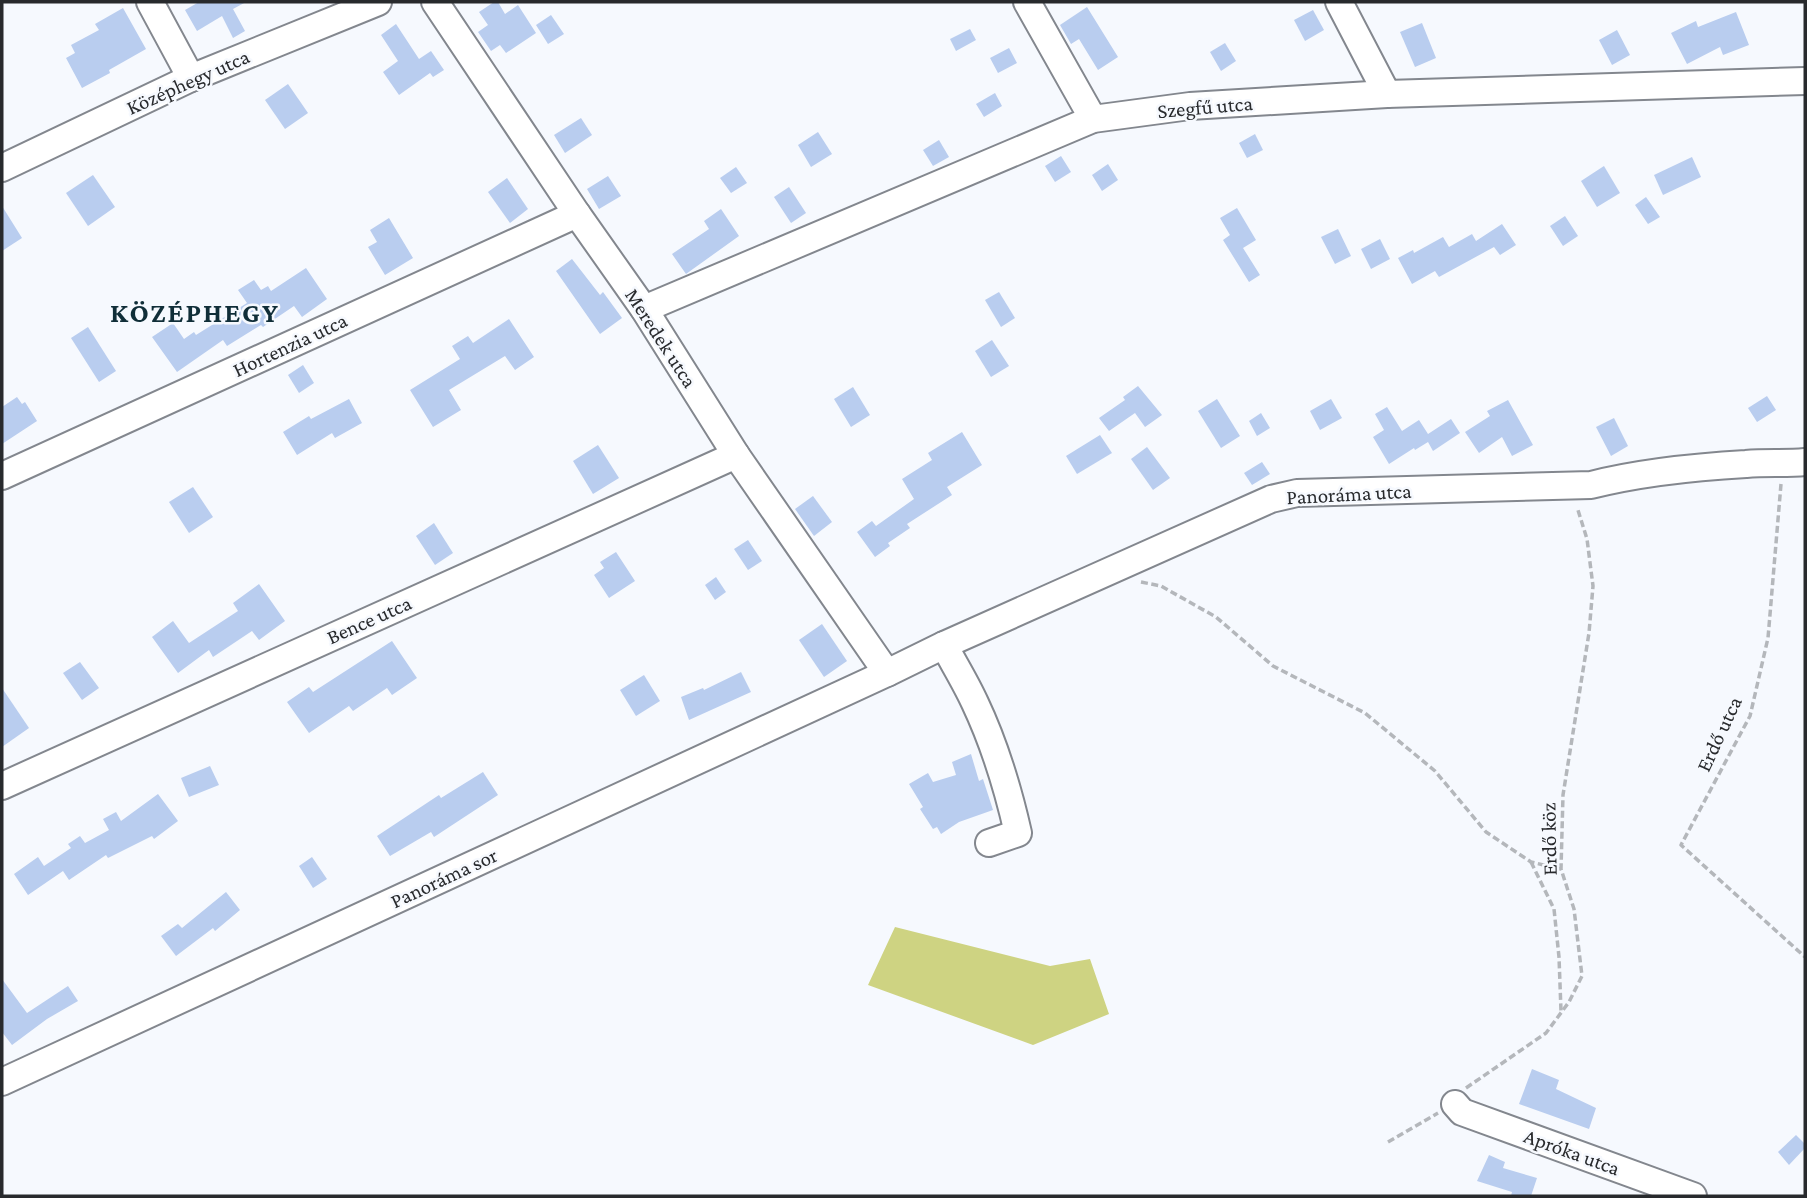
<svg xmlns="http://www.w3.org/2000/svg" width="1807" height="1198" viewBox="0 0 1807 1198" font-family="'Crimson Pro',serif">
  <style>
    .green { fill: #ced382 }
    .building { fill: #b9cdef }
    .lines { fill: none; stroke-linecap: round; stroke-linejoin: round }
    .minor-casing { stroke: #83878e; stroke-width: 30 }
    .path { stroke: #b4b7bb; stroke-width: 3.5; stroke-dasharray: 7 3.5; stroke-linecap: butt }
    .minor { stroke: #fff; stroke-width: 26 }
    .labels { text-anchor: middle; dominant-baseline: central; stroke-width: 5; stroke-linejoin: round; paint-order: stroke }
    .street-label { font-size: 21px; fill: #282a2d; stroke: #f6f9fe }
    .district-label { font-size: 28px; font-weight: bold; letter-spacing: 2px; fill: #102e38; stroke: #f6f9fe }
  </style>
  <rect width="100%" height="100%" fill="#f6f9fe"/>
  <!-- green -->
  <polygon class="green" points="895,927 1050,966 1090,959 1109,1014 1033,1045 868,985"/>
  <!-- building -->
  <g class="building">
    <polygon points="199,2 246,2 233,9 245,31 233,38 222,16 197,31 185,10"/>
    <polygon points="494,2 498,2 505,14 518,5 536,33 506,53 500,45 491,51 478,32 488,25 479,12"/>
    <polygon points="1087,7 1118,57 1098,70 1079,39 1071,44 1060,25"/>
    <polygon points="123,8 146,49 109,70 110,73 82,88 66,58 75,53 71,45 99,30 95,24"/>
    <polygon points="1313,10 1324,30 1305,41 1294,20"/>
    <polygon points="1736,12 1749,45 1723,55 1720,47 1687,64 1671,33 1696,21 1698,27"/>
    <polygon points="551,15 564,34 548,44 536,25"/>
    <polygon points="1422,23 1436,58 1415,67 1400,32"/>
    <polygon points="396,24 419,59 431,51 444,70 433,77 430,73 399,95 383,72 398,61 381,35"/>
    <polygon points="970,29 976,40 956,51 950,39"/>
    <polygon points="1617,30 1630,55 1612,65 1599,40"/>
    <polygon points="1225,43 1236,61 1221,71 1210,52"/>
    <polygon points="1009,48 1017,63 998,73 990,58"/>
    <polygon points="288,84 308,113 285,129 265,100"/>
    <polygon points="995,93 1002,106 984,117 976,104"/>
    <polygon points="581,118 592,135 565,153 554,135"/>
    <polygon points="818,132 832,154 811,167 798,145"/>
    <polygon points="1255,134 1263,150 1247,158 1239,143"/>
    <polygon points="939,140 949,157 933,166 923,150"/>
    <polygon points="1061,156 1071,172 1055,182 1045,166"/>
    <polygon points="1692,157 1701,177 1663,195 1654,175"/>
    <polygon points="1108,164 1118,180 1102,191 1092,175"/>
    <polygon points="1604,166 1620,193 1597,207 1581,181"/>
    <polygon points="736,167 747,183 731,193 720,178"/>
    <polygon points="93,175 115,207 88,226 66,193"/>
    <polygon points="608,176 621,196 599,209 587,189"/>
    <polygon points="507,178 528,209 510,223 488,192"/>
    <polygon points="789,187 806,213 791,223 774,197"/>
    <polygon points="1646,197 1660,217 1648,224 1635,205"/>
    <polygon points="2,206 22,238 2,251"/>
    <polygon points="1237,208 1256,240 1243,248 1260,275 1249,282 1223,240 1230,235 1220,218"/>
    <polygon points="721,209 739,236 686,274 672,254 709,229 704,221"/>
    <polygon points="1565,216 1578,236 1563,246 1550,226"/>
    <polygon points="389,218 413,258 385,275 368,247 377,242 370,230"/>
    <polygon points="1502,224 1516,245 1500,255 1494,247 1439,277 1435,271 1412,284 1398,258 1413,250 1414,253 1443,237 1449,247 1472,234 1476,241"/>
    <polygon points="1338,229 1351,256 1335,264 1321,237"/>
    <polygon points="1380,239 1390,259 1371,269 1361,249"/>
    <polygon points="572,259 600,295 603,292 622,318 600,334 556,271"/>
    <polygon points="306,268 327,299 302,317 294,306 263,327 261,325 227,346 223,340 177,372 152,337 173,323 184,339 194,332 196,335 247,303 238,290 254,280 261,290 268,286 271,291"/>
    <polygon points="999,292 1015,318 1001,327 985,300"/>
    <polygon points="509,319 534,357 515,370 505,356 449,390 461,410 433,427 410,390 460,359 452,346 468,336 473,343"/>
    <polygon points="88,327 116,371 99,382 71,338"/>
    <polygon points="992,340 1009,366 991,377 975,351"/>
    <polygon points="303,365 314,383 299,393 288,375"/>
    <polygon points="1138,386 1162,415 1145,427 1135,413 1109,431 1099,418 1125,400 1123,397"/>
    <polygon points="853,387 870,415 851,427 834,399"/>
    <polygon points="1767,396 1776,410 1757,422 1748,408"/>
    <polygon points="17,397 22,404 25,402 37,421 2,444 2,407"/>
    <polygon points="349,399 362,423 335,438 332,433 297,455 283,432 309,416 311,419"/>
    <polygon points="1217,399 1240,436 1221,448 1198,411"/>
    <polygon points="1331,399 1342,418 1320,430 1310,411"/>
    <polygon points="1508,400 1533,445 1512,456 1502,437 1479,453 1465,432 1490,416 1487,411"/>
    <polygon points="1387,407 1402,431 1419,420 1428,434 1451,419 1460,433 1433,451 1428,442 1415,450 1414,448 1389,464 1373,437 1384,430 1375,414"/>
    <polygon points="1261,413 1270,428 1257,436 1249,421"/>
    <polygon points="1614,418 1628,446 1611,456 1596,427"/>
    <polygon points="962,432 982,465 947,487 952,495 907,524 910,528 888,543 890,546 875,557 857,532 872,521 876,526 914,499 902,479 932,460 928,453"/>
    <polygon points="1100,435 1112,453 1077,474 1066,456"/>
    <polygon points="598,445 619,478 593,494 573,461"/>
    <polygon points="1147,447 1170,478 1153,490 1131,459"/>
    <polygon points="1262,462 1270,474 1252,485 1244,473"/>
    <polygon points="193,487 213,517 189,533 169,502"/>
    <polygon points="813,496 832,522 814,536 795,509"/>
    <polygon points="434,523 453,553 435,565 416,536"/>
    <polygon points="748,540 762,561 748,570 734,549"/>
    <polygon points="616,552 635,581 609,598 594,575 604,568 600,562"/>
    <polygon points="716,577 726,592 715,600 705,585"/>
    <polygon points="259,584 285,621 259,640 252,631 213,657 209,650 178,673 152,637 173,621 189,643 238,611 233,603"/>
    <polygon points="822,624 847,661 824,677 799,640"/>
    <polygon points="392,641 417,678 392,695 387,688 353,711 349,706 309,733 287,702 309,687 313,692"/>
    <polygon points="80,662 99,688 82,700 63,673"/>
    <polygon points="741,672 751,692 689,720 681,697 703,688 704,690"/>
    <polygon points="644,675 660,701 636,716 620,690"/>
    <polygon points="2,688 29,728 2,747"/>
    <polygon points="971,754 979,781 983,779 993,810 959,822 941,834 937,827 933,829 920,809 923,807 909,784 928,773 933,782 956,775 952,762"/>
    <polygon points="210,766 219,785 189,797 181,778"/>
    <polygon points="483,772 498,795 434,837 431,832 390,856 377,836 439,795 441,798"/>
    <polygon points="158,794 178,821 154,839 152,836 108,858 106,855 69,880 63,871 28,895 14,874 38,857 44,866 71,848 68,844 80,836 85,843 109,830 103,819 116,812 121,821"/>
    <polygon points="312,857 327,879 313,888 299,866"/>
    <polygon points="226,892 240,910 215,931 213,928 176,956 161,936 178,924 182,928"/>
    <polygon points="2,979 27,1013 68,986 78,1001 47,1019 12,1045 2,1032"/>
    <polygon points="1532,1069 1559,1080 1556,1089 1596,1108 1589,1129 1519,1104"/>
    <polygon points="1796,1135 1805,1144 1805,1148 1789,1165 1778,1152"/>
    <polygon points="1489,1155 1505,1162 1503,1168 1537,1178 1531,1196 1511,1196 1512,1192 1477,1181"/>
  </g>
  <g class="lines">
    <!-- minor casing -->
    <g class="minor-casing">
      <g id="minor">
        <polyline points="150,2 191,78"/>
        <polyline points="435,2 577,214 644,309 736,455 887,673"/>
        <polyline points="1027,2 1093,119"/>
        <polyline points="1339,2 1387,94"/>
        <polyline points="2,168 191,78 378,2"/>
        <polyline points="644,309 1093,119 1190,106 1387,94 1805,81"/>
        <polyline points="2,476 577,214"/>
        <path d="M944 645C954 664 966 683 975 703 994 743 1008 789 1018 833L989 843"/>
        <polyline points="2,786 736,455"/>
        <path d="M2 1082 887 673 944 645 1271 499 1297 493 1591 485C1642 472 1694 467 1746 464 1766 462 1785 464 1805 462"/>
        <polyline points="1455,1104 1462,1112 1693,1196"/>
      </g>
    </g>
    <!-- path -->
    <g class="path">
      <polyline points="1781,484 1768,638 1750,716 1681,845 1805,957"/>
      <polyline points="1141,582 1161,586 1216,617 1273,666 1365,713 1435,771 1486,832 1531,862 1561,869"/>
      <polyline points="1531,862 1554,909 1559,957 1561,1011"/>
      <polyline points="1466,1088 1546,1033 1569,1002 1582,976 1574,909 1561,869 1563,795 1589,633 1593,586 1587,539 1577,507"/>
      <polyline points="1388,1142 1438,1113"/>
    </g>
    <!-- minor -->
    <use href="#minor" class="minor"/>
  </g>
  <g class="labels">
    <!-- street labels -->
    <g class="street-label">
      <text transform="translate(188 82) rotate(-24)">Középhegy utca</text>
      <text transform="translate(1205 107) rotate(-5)">Szegfű utca</text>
      <text transform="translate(661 338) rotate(57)">Meredek utca</text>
      <text transform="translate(290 345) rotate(-25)">Hortenzia utca</text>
      <text transform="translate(1349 494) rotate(-3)">Panoráma utca</text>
      <text transform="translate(369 620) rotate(-24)">Bence utca</text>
      <text transform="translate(1719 734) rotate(-65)">Erdő utca</text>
      <text transform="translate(1549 839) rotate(-91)">Erdő köz</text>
      <text transform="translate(444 878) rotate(-25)">Panoráma sor</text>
      <text transform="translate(1572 1152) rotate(20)">Apróka utca</text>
    </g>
    <!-- district labels -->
    <g class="district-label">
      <text x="195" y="312">KÖZÉPHEGY</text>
    </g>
  </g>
  <!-- border -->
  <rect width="1807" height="1198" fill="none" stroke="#282a2d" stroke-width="7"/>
</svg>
